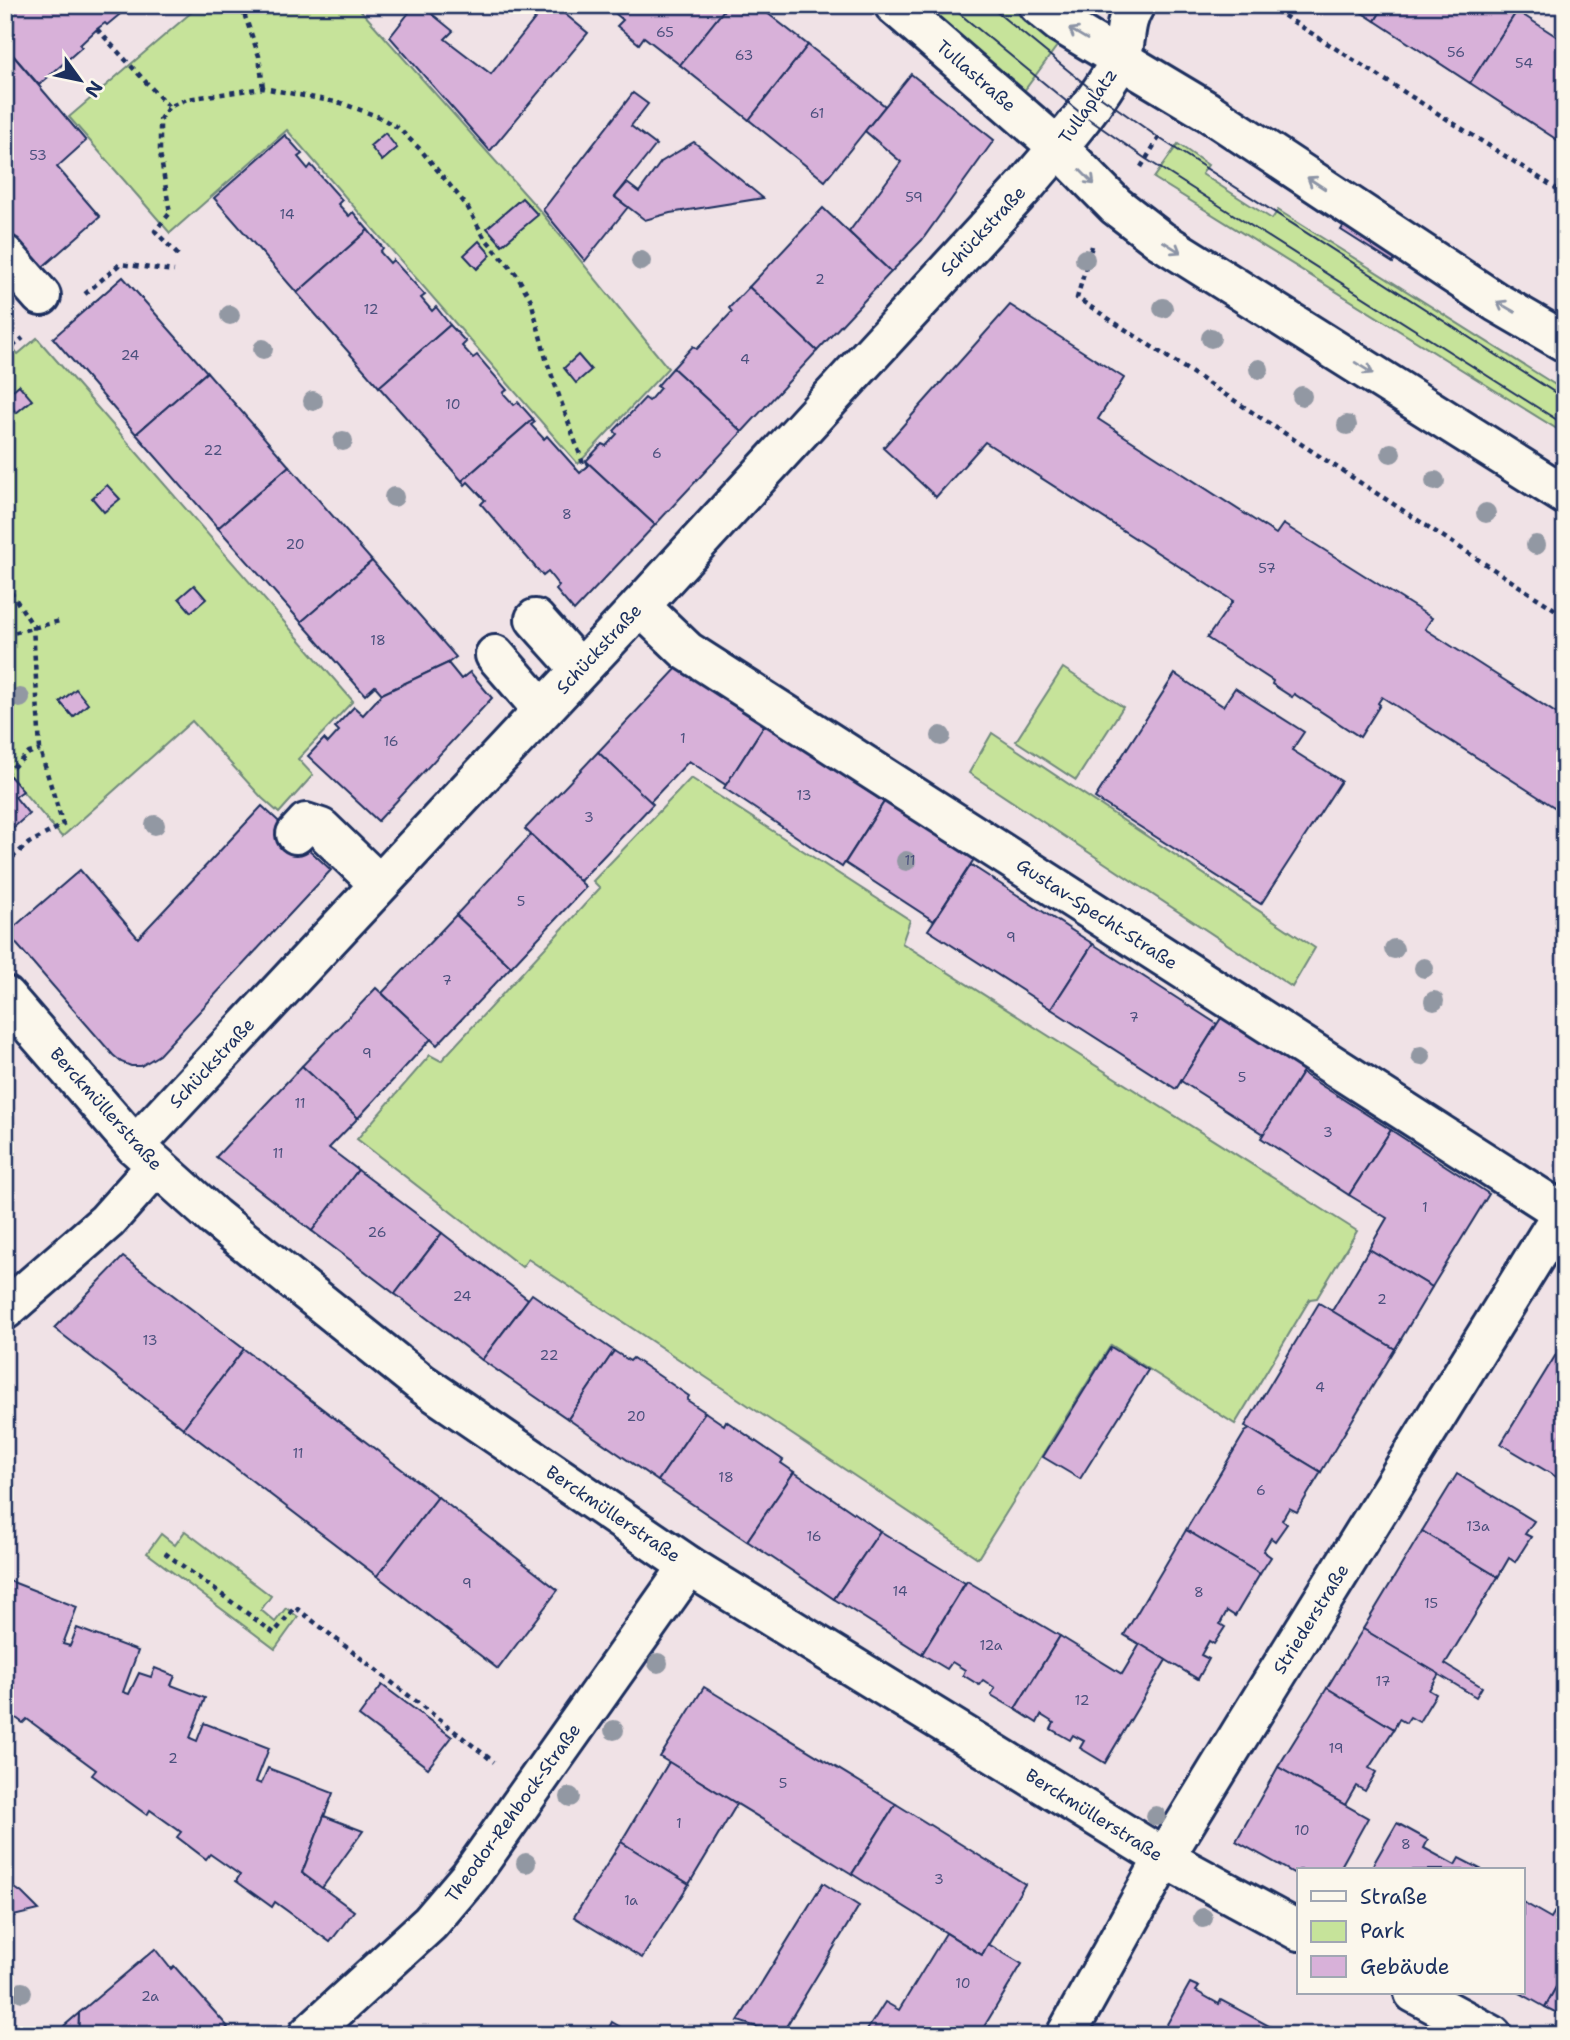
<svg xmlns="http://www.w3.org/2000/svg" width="1570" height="2040" viewBox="0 0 1570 2040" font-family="'Shantell Sans',sans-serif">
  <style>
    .green { fill: #c6e39a; stroke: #70897c; stroke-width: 2 }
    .building { fill: #d8b1d9; stroke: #1b2f5e; stroke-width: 2 }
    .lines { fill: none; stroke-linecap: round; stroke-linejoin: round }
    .minor-casing { stroke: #1b2f5e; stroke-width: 44 }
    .path { stroke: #1b2f5e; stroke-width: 4.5; stroke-dasharray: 5 5; stroke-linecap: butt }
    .minor { stroke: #fbf7ec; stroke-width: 38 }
    .tram { stroke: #1b2f5e; stroke-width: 2 }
    .tree { fill: #9298a3 }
    .oneway { stroke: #8b93a5 }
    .labels { text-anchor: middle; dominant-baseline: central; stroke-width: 5; stroke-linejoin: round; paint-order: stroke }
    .number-label { font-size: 14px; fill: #4a507d }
    .street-label { font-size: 18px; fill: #1b2f5e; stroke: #fbf7ec }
  </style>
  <rect width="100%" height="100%" fill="#f0e2e6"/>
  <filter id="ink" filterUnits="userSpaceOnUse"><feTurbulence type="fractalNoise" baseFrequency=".0143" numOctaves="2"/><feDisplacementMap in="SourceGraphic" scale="14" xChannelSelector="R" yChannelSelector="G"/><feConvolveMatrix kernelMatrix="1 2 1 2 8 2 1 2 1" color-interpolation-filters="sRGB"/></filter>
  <g filter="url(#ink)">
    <!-- green -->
    <g class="green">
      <polygon points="200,5 356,5 541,212 668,368 578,464 287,130 170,233 69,117"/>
      <polygon points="926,5 1015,5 1060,42 1024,91 973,52"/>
      <polygon points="1178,144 1208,165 1202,174 1272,219 1278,210 1565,391 1565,434 1154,178"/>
      <polygon points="37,338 353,701 298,759 313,775 279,813 262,798 192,721 62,837 5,771 5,339 18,354"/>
      <polygon points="1063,668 1123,707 1076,780 1016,741"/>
      <polygon points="992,733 1315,948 1292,987 969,773"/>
      <polygon points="691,778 910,920 902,943 1357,1231 1317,1298 1310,1299 1235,1424 1111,1345 978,1558 528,1259 522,1267 357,1139 430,1055 441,1061 600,888 593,881"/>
      <polygon points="185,1531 271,1596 261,1610 275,1622 286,1608 298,1617 275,1649 147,1553 161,1534 175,1545"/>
    </g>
    <!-- building -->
    <g class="building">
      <polygon points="5,5 131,5 107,25 105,23 97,29 80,45 82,47 39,85 5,46"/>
      <polygon points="415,5 421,5 453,31 445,39 491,74 546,5 554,5 588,33 490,151 390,37"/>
      <polygon points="610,5 728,5 680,65 644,37 639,44 617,26 623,20 608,7"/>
      <polygon points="728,5 757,5 808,45 749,120 680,65"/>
      <polygon points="1350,5 1385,5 1375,21"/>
      <polygon points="1385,5 1521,5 1470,83 1375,21"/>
      <polygon points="1517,11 1565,42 1565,145 1470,83"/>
      <polygon points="808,45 885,106 825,181 749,120"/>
      <polygon points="5,46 86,141 57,167 100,217 38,271 5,233 5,228 9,225 5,220"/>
      <polygon points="911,74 994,140 922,240 891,272 849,232 901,162 865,131"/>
      <polygon points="633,93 648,104 631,126 656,145 615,197 628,207 585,261 543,210"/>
      <polygon points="385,133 397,148 382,161 370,146"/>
      <polygon points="285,135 302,154 298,157 308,169 311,165 342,200 338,204 349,216 353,212 368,230 297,293 214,198"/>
      <polygon points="694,142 763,198 670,213 645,220 615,197 627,183 639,192 661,162"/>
      <polygon points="522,198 538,215 502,245 487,228"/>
      <polygon points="823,208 891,272 817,351 749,287"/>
      <polygon points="1349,218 1400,251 1393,263 1341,230"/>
      <polygon points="368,230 383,248 380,252 390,263 393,260 425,295 421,298 432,311 436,307 450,325 379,387 297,293"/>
      <polygon points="479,241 491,255 477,269 464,255"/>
      <polygon points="123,277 207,372 136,434 53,338"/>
      <polygon points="749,287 817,351 742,432 673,368 693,346 697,349 732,312 729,308"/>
      <polygon points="1010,305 1124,378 1098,419 1276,534 1283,524 1432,618 1425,629 1565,719 1565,814 1382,697 1378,703 1380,705 1360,737 1294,694 1292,697 1272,684 1273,681 1207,638 1233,601 985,442 936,497 883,448"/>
      <polygon points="450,325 466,342 462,346 473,358 477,355 507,390 503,393 514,405 518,402 533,419 462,481 379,387"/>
      <polygon points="578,355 591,370 576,383 564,368"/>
      <polygon points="673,368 742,432 655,525 586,461 602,444 606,446 617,434 614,431 645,398 649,401 660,388 657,386"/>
      <polygon points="207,372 289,466 218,528 136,434"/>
      <polygon points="19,385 32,400 16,413 5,397"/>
      <polygon points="533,419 535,422 531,425 544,439 547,436 580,473 588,466 586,461 655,525 574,611 556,590 559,586 548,572 543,576 481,504 485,500 468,482 465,485 462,481"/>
      <polygon points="289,466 372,561 301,622 218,528"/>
      <polygon points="107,485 120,499 104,512 92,498"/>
      <polygon points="372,561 456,657 448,663 382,694 375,686 365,695 301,622"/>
      <polygon points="194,585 206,599 191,612 179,598"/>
      <polygon points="448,663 461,679 470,672 492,698 378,821 308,756 324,739 328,743 339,731 335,727 354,707 363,715 382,694"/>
      <polygon points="678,667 765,724 726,785 689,761 650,802 598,752"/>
      <polygon points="1175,674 1223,706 1235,688 1304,732 1292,750 1341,781 1261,904 1095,798"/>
      <polygon points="76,689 88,704 73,717 60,702"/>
      <polygon points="765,724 884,802 842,867 724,788"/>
      <polygon points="598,752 653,804 580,881 525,829"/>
      <polygon points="10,776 23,791 15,797 29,814 5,835 5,780"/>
      <polygon points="886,799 976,856 934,921 845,863"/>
      <polygon points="262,806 331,870 159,1055 141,1066 131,1066 121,1062 113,1055 7,933 80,870 138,938"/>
      <polygon points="531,835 586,887 511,967 456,915"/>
      <polygon points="971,865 1093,944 1051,1009 928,930"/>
      <polygon points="456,915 511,967 437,1045 382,993"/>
      <polygon points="1093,944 1217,1024 1176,1089 1051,1009"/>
      <polygon points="376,988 431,1039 358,1118 302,1066"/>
      <polygon points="1223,1015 1305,1068 1264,1134 1181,1081"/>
      <polygon points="302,1066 358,1118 329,1148 358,1170 312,1231 216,1157"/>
      <polygon points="1302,1073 1391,1130 1349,1195 1261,1138"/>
      <polygon points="1391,1130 1489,1194 1432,1287 1369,1249 1387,1218 1349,1195"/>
      <polygon points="358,1170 442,1233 395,1294 312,1231"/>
      <polygon points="442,1233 528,1299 482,1360 395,1294"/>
      <polygon points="1369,1249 1432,1287 1395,1349 1332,1311"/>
      <polygon points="123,1257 244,1349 183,1428 54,1328"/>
      <polygon points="532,1294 614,1351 568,1419 482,1360"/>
      <polygon points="1319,1303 1395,1349 1321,1472 1245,1426"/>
      <polygon points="1111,1347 1148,1370 1080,1479 1043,1457"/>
      <polygon points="244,1349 438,1497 377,1576 183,1428"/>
      <polygon points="614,1351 630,1361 633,1358 689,1396 687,1400 705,1412 658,1481 568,1419"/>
      <polygon points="1557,1353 1565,1358 1565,1482 1501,1444"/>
      <polygon points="705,1412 724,1425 726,1421 783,1460 781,1463 794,1472 747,1541 658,1481"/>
      <polygon points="1250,1429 1321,1472 1297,1512 1289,1508 1282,1520 1287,1524 1275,1541 1271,1538 1263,1551 1271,1557 1260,1574 1186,1530 1245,1432"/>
      <polygon points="794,1472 880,1531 834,1599 747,1541"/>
      <polygon points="1457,1474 1534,1521 1525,1534 1531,1537 1515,1562 1509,1558 1498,1577 1422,1531"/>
      <polygon points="438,1497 558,1590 498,1669 377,1576"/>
      <polygon points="1186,1530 1260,1574 1235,1616 1227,1611 1220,1624 1225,1627 1214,1644 1209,1641 1201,1655 1209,1659 1198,1679 1124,1635"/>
      <polygon points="880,1531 965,1583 922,1654 834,1599"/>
      <polygon points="1422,1531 1498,1577 1445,1664 1482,1687 1476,1697 1363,1629"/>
      <polygon points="10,1581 77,1607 63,1644 70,1646 77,1628 138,1651 123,1692 129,1694 139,1673 151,1677 155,1668 175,1676 171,1685 205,1698 190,1738 197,1741 204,1723 269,1748 256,1782 261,1784 268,1768 333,1793 302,1873 354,1911 330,1942 275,1902 272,1907 236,1881 240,1875 210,1854 206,1859 177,1837 181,1832 150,1810 147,1815 92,1775 96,1770 27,1719 23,1723 5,1710 5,1594"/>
      <polygon points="967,1581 1060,1636 1015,1709 991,1695 995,1688 983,1680 979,1685 963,1675 965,1670 952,1662 947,1669 922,1654"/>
      <polygon points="1363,1629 1439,1674 1429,1690 1436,1694 1419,1722 1410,1717 1406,1723 1399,1719 1394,1729 1327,1688"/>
      <polygon points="1060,1636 1122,1674 1140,1644 1166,1660 1105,1763 1080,1748 1084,1741 1073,1735 1070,1740 1051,1729 1054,1723 1041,1715 1037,1723 1015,1709"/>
      <polygon points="382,1685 452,1737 428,1768 359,1716"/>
      <polygon points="704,1687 896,1804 852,1874 660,1757"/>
      <polygon points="1327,1688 1394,1729 1369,1768 1376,1772 1365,1791 1356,1786 1345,1805 1278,1767"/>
      <polygon points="669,1762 737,1804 689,1884 621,1842"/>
      <polygon points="1278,1767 1368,1818 1339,1870 1299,1870 1299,1876 1236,1841"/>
      <polygon points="896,1804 1025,1884 982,1955 852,1874"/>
      <polygon points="324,1816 363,1831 322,1888 302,1873"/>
      <polygon points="1397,1823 1428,1840 1424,1848 1455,1865 1459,1858 1482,1870 1370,1870"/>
      <polygon points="621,1842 689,1884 642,1958 574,1917"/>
      <polygon points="5,1881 22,1893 39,1910 5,1918"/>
      <polygon points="823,1883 859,1906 781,2035 738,2021"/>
      <polygon points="1523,1902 1551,1918 1555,1911 1565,1916 1565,1971 1545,2007 1520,1993 1523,1993"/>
      <polygon points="946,1933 982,1955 988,1944 1022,1964 979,2035 864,2035 885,2002 899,2010"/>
      <polygon points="155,1949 171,1969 174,1966 228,2027 219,2035 78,2035 79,2013"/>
      <polygon points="1565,1971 1565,2017 1545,2007"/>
      <polygon points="1190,1983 1199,1987 1196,1991 1219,2004 1221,2000 1273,2028 1270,2032 1275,2035 1161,2035"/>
      <polygon points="79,2013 78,2035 71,2035 64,2026"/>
      <polygon points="612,2022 634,2035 605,2035"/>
    </g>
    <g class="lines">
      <!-- minor casing -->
      <g class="minor-casing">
        <g id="minor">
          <polyline points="894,5 1058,147 1116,206 1160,240 1565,495"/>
          <polyline points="1038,5 1060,23 1207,111 1496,302 1565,342"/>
          <polyline points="5,255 41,296"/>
          <polyline points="640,606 687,651 1562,1212"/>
          <polyline points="535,619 580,669"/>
          <polyline points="495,655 542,709"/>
          <polyline points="296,834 306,823 321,828 379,884"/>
          <polyline points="5,996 135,1146 214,1217 421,1383 689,1566 1164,1858 1299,1931"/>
          <path d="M135 1146 640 606 1027 184C1059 146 1095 106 1119 62 1128 44 1122 25 1135 5"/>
          <polyline points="5,1310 107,1221 156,1166"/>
          <polyline points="1414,1993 1492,2035"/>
          <polyline points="308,2035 430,1923 470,1876 689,1566"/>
          <polyline points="1066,2035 1164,1858 1243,1729 1565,1208"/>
        </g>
      </g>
      <!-- path -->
      <g class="path">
        <polyline points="241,5 259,56 263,88"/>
        <polyline points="1267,5 1565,194"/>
        <polyline points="97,29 169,107"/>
        <polyline points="1141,167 1160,136"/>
        <polyline points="1092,246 1077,298 1565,616"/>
        <polyline points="178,255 155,231 170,213 160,153 160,119 169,107 187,99 263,88 341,103 377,116 397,127 420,149 467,206 484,237 516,274 531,300 546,359 585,469"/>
        <polyline points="85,294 120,264 174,271"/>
        <polyline points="5,353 23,338"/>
        <polyline points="5,583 33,626 40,750 63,825 29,843 5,864"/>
        <polyline points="5,635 60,621"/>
        <polyline points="5,774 29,753 40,750"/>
        <polyline points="165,1553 274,1633 295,1607 494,1762"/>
      </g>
      <!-- minor -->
      <use href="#minor" class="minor"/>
      <!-- tram -->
      <g class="tram">
        <polyline points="949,5 1083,115 1146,159 1565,425"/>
        <polyline points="988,5 1097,94 1159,138 1565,399"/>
      </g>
    </g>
    <!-- trees -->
    <g class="tree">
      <circle cx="1085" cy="259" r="10"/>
      <circle cx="641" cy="261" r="10"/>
      <circle cx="1163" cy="308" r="10"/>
      <circle cx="230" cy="315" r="10"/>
      <circle cx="1211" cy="338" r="10"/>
      <circle cx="263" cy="349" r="10"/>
      <circle cx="1259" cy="369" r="10"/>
      <circle cx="1302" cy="396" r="10"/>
      <circle cx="313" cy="401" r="10"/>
      <circle cx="1347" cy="425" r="10"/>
      <circle cx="343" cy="441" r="10"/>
      <circle cx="1391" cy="453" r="10"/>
      <circle cx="1435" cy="481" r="10"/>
      <circle cx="394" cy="497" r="10"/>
      <circle cx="1486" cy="513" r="10"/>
      <circle cx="1536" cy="545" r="10"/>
      <circle cx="20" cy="698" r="10"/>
      <circle cx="941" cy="736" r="10"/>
      <circle cx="155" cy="825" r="10"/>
      <circle cx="906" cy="861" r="10"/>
      <circle cx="1394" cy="949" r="10"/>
      <circle cx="1424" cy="968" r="10"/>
      <circle cx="1434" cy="1001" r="10"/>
      <circle cx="1421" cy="1056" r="10"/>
      <circle cx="658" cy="1663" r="10"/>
      <circle cx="614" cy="1730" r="10"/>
      <circle cx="570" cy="1797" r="10"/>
      <circle cx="1156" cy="1816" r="10"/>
      <circle cx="526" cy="1863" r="10"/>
      <circle cx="1203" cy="1918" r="10"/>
      <circle cx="22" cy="1992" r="10"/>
    </g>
    <!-- one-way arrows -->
    <defs><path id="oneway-shaft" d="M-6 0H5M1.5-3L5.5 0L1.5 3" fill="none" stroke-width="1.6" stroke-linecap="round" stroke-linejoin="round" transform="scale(1.75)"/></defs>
    <g class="oneway">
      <use href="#oneway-shaft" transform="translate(1078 34) rotate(-149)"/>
      <use href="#oneway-shaft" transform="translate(1087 177) rotate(45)"/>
      <use href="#oneway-shaft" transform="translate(1316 183) rotate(-147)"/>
      <use href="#oneway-shaft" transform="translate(1172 247) rotate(32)"/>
      <use href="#oneway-shaft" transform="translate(1506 307) rotate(-150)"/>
      <use href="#oneway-shaft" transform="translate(1364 368) rotate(32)"/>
    </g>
  </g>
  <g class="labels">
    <!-- number labels -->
    <g class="number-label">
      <text x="665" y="32">65</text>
      <text x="1456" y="52">56</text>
      <text x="744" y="55">63</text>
      <text x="1524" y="63">54</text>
      <text x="817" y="113">61</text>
      <text x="38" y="155">53</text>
      <text x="914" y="197">59</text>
      <text x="287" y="214">14</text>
      <text x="820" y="279">2</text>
      <text x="371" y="309">12</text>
      <text x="130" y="355">24</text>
      <text x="745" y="359">4</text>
      <text x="453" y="404">10</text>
      <text x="213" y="450">22</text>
      <text x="657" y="453">6</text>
      <text x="567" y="514">8</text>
      <text x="295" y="544">20</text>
      <text x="1267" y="568">57</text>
      <text x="378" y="640">18</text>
      <text x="683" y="738">1</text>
      <text x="391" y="741">16</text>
      <text x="804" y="795">13</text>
      <text x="589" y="817">3</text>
      <text x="910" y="860">11</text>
      <text x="521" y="901">5</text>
      <text x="1011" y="937">9</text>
      <text x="447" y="980">7</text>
      <text x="1134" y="1017">7</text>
      <text x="367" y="1053">9</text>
      <text x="1242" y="1077">5</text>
      <text x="300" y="1103">11</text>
      <text x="1328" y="1132">3</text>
      <text x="278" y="1153">11</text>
      <text x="1425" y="1207">1</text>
      <text x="377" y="1232">26</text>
      <text x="462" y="1296">24</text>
      <text x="1382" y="1299">2</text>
      <text x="150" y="1340">13</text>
      <text x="549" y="1355">22</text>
      <text x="1320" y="1387">4</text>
      <text x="636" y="1416">20</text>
      <text x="298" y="1453">11</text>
      <text x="726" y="1477">18</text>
      <text x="1261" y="1490">6</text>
      <text x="1478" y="1526">13a</text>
      <text x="814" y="1536">16</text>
      <text x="467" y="1583">9</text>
      <text x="900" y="1591">14</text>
      <text x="1199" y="1592">8</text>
      <text x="1431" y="1603">15</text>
      <text x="991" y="1645">12a</text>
      <text x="1383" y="1681">17</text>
      <text x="1082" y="1700">12</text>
      <text x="1336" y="1748">19</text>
      <text x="173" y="1758">2</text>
      <text x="783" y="1783">5</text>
      <text x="679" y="1823">1</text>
      <text x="1302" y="1830">10</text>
      <text x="1406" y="1844">8</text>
      <text x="939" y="1879">3</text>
      <text x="631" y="1900">1a</text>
      <text x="963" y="1983">10</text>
      <text x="150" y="1996">2a</text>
    </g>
    <!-- street labels -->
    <g class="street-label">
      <text transform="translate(976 76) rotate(41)">Tullastraße</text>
      <text transform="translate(1088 106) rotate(-55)">Tullaplatz</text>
      <text transform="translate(983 231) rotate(-47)">Schückstraße</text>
      <text transform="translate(599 649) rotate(-47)">Schückstraße</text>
      <text transform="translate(1097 914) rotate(33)">Gustav-Specht-Straße</text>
      <text transform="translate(212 1063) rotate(-47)">Schückstraße</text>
      <text transform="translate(106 1109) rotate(48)">Berckmüllerstraße</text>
      <text transform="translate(613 1514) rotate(34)">Berckmüllerstraße</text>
      <text transform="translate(1311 1619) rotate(-58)">Striederstraße</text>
      <text transform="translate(513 1813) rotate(-54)">Theodor-Rehbock-Straße</text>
      <text transform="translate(1094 1815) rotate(32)">Berckmüllerstraße</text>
    </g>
  </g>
  <!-- margin -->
  <rect width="1570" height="2040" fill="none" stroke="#fbf7ec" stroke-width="28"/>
  <rect x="14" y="14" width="1542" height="2012" fill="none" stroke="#1b2f5e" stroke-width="2.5" filter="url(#ink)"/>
  <!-- legend -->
  <rect x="1297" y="1868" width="228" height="126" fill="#fbf7ec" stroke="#a1a7b3" stroke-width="2"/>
  <rect x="1311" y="1891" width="35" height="10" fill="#fbf7ec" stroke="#a1a7b3" stroke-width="2"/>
  <text x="1360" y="1904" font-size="21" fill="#1b2f5e">Straße</text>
  <rect x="1311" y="1921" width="35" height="21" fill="#c6e39a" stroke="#a1a7b3" stroke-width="2"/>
  <text x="1360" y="1938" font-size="21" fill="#1b2f5e">Park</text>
  <rect x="1311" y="1956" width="35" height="21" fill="#d8b1d9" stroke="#a1a7b3" stroke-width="2"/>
  <text x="1360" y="1974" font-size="21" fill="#1b2f5e">Gebäude</text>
  <!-- north arrow -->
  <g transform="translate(80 80) rotate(123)" stroke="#fbf7ec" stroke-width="5" paint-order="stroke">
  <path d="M0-5L12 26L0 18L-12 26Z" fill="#1b2f5e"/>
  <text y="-10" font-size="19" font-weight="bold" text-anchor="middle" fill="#1b2f5e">N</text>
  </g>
</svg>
